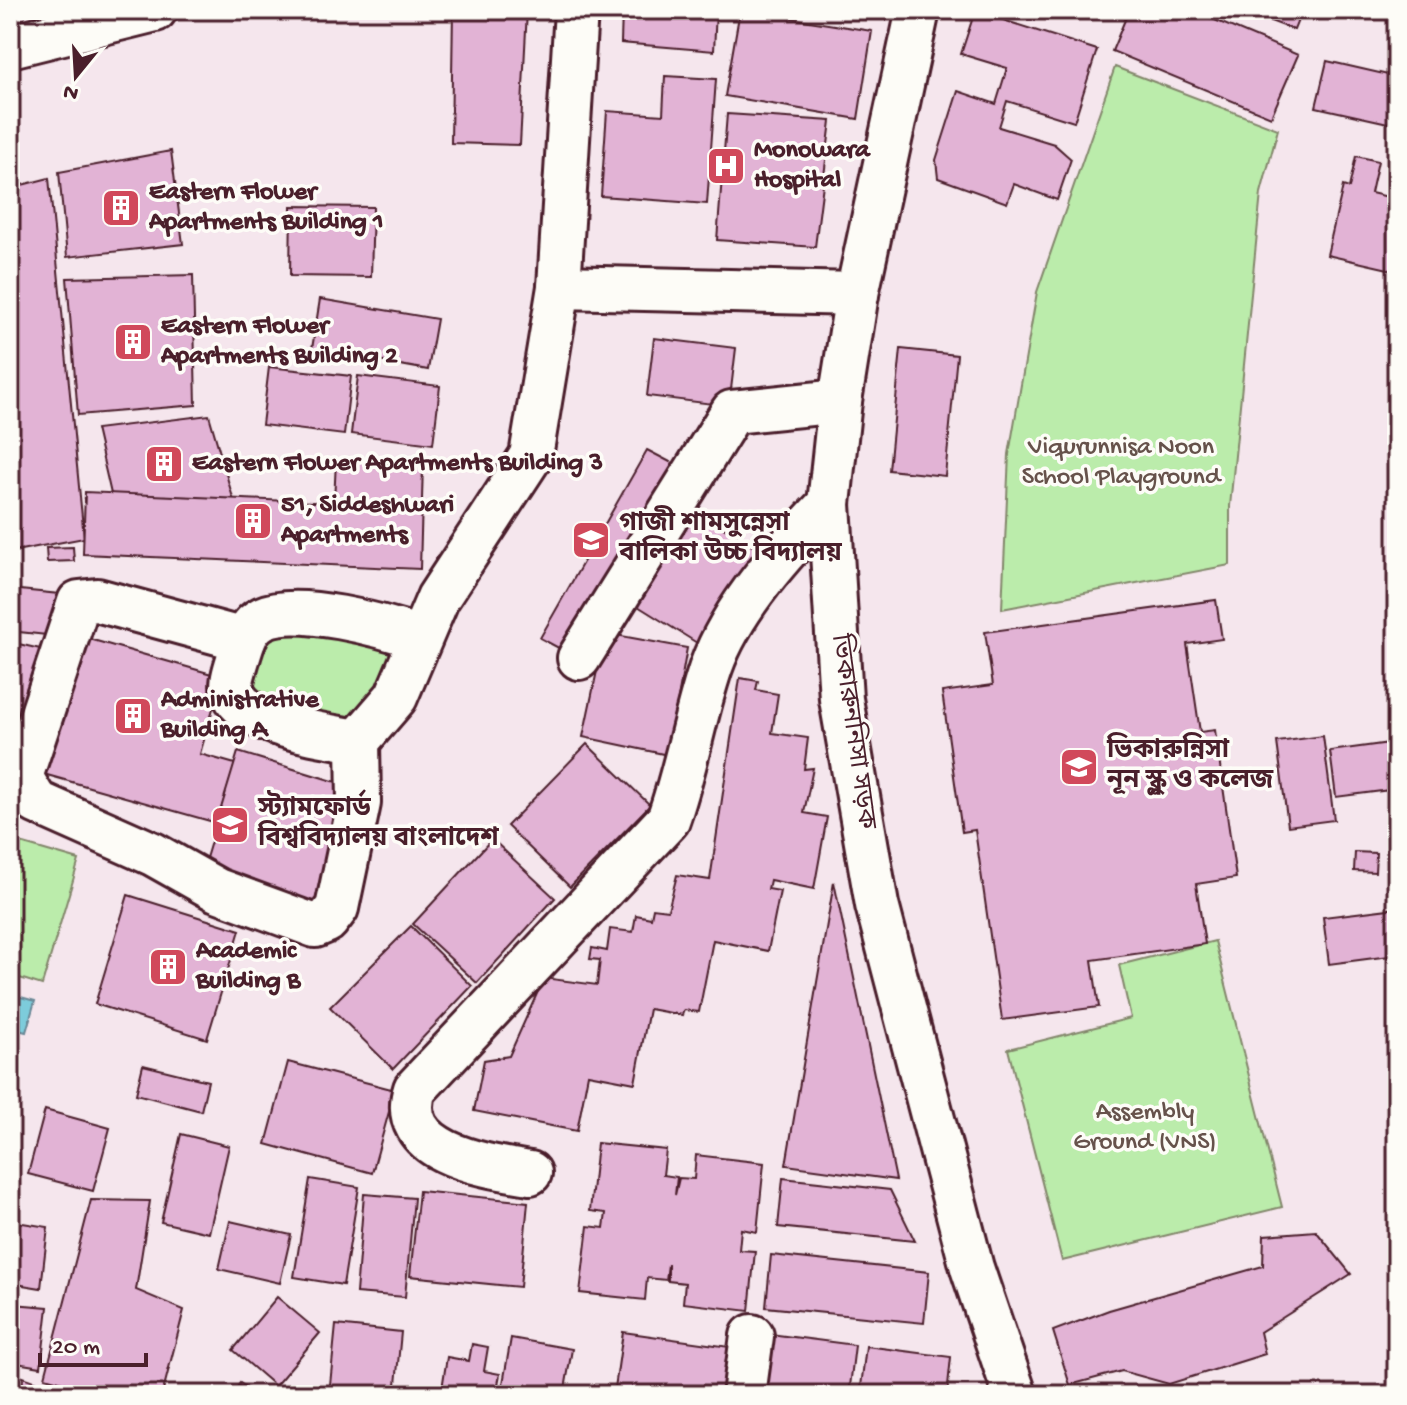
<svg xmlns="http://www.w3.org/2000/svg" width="1407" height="1405" viewBox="0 0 1407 1405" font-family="'Gochi Hand','Noto Sans Bengali',sans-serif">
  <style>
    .green { fill: #bbecab; stroke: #82866b; stroke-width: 2 }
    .water { fill: #7dccdb; stroke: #698795; stroke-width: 2 }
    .building { fill: #e2b3d5; stroke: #4a1f2b; stroke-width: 2 }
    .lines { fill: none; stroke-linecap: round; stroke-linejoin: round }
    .minor-casing { stroke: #4a1f2b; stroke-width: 48 }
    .minor { stroke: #fdfcf7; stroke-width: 42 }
    .labels { text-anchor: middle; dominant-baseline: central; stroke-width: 7; stroke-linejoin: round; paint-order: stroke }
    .poi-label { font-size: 26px; font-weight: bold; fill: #4a1f2b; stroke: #fdfcf7; text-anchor: start }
    .park-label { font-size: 26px; fill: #66524b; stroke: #fdfcf7 }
    .street-label { font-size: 26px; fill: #4a1f2b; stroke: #fdfcf7 }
  </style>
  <rect width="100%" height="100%" fill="#f5e6ed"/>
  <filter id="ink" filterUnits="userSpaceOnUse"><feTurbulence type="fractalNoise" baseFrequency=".0125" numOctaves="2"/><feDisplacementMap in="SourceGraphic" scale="16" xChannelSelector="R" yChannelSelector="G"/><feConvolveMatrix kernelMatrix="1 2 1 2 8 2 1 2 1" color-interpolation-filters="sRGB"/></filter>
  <g filter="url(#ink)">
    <!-- green -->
    <g class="green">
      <polygon points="1115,67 1278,129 1261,193 1230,506 1230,565 1002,609 1009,454 1037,292"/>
      <polygon points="292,625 392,651 394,666 352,724 257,701 240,674 253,641"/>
      <polygon points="10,840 79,860 42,985 10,975"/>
      <polygon points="1215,941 1282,1207 1062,1261 1008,1049 1131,1018 1119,965"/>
    </g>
    <!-- water -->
    <polygon class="water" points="10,994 35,1001 26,1032 10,1028"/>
    <!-- building -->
    <g class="building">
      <polygon points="453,10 527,10 520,145 451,143"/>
      <polygon points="622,10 716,10 714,51 621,43"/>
      <polygon points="740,10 872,31 858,119 725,96"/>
      <polygon points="1129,10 1191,10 1298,55 1271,117 1112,51"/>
      <polygon points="1242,10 1302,10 1294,30"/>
      <polygon points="975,11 1097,50 1074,122 1007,101 999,127 1054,144 1071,159 1057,200 1014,184 1007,203 938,178 936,160 958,91 996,104 1007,68 961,54"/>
      <polygon points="1327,61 1397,77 1397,125 1316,107"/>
      <polygon points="665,76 716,79 707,204 601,196 607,111 663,115"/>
      <polygon points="727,114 831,121 815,247 717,240"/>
      <polygon points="171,151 183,244 67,257 59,172"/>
      <polygon points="1356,156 1378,161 1371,193 1397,199 1397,271 1327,255 1343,186 1349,188"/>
      <polygon points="49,178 84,538 10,552 10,188"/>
      <polygon points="291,206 373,207 371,277 290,276"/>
      <polygon points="193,275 196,405 78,415 67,278"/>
      <polygon points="320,299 437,319 428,370 312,349"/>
      <polygon points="654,338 736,348 729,406 647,396"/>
      <polygon points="901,349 957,355 945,476 889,470"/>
      <polygon points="269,367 351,376 344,435 262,425"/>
      <polygon points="358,376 440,386 433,444 351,434"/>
      <polygon points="209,415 233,498 117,520 96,429"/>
      <polygon points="647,450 674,464 566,652 540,638"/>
      <polygon points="336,460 423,464 420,569 83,554 85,492 334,503"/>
      <polygon points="685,504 757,549 697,643 625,598"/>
      <polygon points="73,547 74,561 47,562 46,548"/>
      <polygon points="10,589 69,595 65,637 10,631"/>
      <polygon points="1216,600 1222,639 1187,644 1200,732 1215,730 1236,878 1196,884 1205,944 1092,960 1099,1007 1002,1020 975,830 962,832 942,692 993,685 985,632"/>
      <polygon points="605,633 687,648 668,755 583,737"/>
      <polygon points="79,636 222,677 200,754 235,764 217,823 40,773"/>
      <polygon points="10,642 49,651 30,735 10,731"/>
      <polygon points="740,678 758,681 756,690 778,694 772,733 808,738 804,769 813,768 804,813 827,817 814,889 770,880 768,889 780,891 768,951 713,940 699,1012 684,1010 682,1015 649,1009 635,1083 588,1074 577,1131 474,1111 484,1060 509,1056 544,978 597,985 600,960 590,959 592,948 607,951 610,929 633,932 636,915 651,918 653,908 668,910 677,875 710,880"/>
      <polygon points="1323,736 1334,820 1288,826 1277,742"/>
      <polygon points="1397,742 1397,789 1336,797 1330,751"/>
      <polygon points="587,744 650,805 570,887 507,826"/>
      <polygon points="238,752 356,788 321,905 203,868"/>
      <polygon points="492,839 555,898 477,983 413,924"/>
      <polygon points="1355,852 1376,853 1375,872 1354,871"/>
      <polygon points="834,882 896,1180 786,1165"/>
      <polygon points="128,895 240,930 207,1039 95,1004"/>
      <polygon points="1397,908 1397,955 1329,964 1323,917"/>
      <polygon points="411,926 472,986 393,1069 330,1007"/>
      <polygon points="288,1062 395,1090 372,1173 266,1144"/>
      <polygon points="143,1065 208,1081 201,1111 136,1094"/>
      <polygon points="45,1110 110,1128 93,1191 28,1174"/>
      <polygon points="181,1134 229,1146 209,1233 161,1222"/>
      <polygon points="597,1143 666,1150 663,1175 677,1177 675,1195 679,1178 694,1179 696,1155 764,1163 757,1232 741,1229 739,1250 755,1251 749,1311 683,1303 685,1283 668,1281 668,1264 666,1280 647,1278 645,1300 580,1293 588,1226 604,1228 606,1213 590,1211"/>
      <polygon points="783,1178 890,1190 915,1241 778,1227"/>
      <polygon points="310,1179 359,1187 343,1285 294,1277"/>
      <polygon points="419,1191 528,1202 520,1287 410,1276"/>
      <polygon points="364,1194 414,1198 405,1297 356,1293"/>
      <polygon points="91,1200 150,1201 136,1290 184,1310 162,1395 108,1395 45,1377"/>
      <polygon points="10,1221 48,1227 41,1288 10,1283"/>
      <polygon points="230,1221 291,1235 280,1283 219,1269"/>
      <polygon points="1316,1231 1351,1274 1260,1332 1265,1354 1169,1384 1122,1371 1070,1385 1053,1331 1109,1310 1263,1266 1264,1235"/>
      <polygon points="771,1255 929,1272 924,1323 766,1307"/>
      <polygon points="277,1297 320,1333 275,1386 233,1350"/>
      <polygon points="13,1304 48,1307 41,1367 10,1362"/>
      <polygon points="336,1325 401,1332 395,1395 329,1395"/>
      <polygon points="623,1332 737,1348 730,1395 614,1395"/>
      <polygon points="770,1334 855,1345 849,1395 762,1395"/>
      <polygon points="511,1338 572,1349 564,1395 501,1395"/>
      <polygon points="472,1344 488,1347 484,1371 500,1374 496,1395 441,1395 447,1357 469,1361"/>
      <polygon points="866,1346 951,1357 947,1395 860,1395"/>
      <polygon points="23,1377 60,1390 61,1395 22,1395"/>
      <polygon points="240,1383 257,1395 232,1395"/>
    </g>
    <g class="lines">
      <!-- minor casing -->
      <g class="minor-casing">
        <g id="minor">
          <polyline points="918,10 857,294 840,401 829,504 841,699 877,905 972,1268 1015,1395"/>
          <polyline points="10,46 155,10"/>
          <polyline points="559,287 857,294"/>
          <polyline points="244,640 97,600 79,602 21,777 36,802 153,854 217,890 315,926 327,921 337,908 359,803 358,741 396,697 438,598 531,456 559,287 576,10"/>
          <polyline points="579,658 732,412 840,401"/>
          <path d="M358 741C328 736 248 725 234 695 229 684 235 670 238 659 243 644 246 626 263 618 297 602 384 626 419 638"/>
          <path d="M530 1173C487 1166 394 1154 415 1089L668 820C686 770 694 717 711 667 732 607 786 549 829 504"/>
          <polyline points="744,1395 752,1336"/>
        </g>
      </g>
      <!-- minor -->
      <use href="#minor" class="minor"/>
    </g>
  </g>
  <!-- icons -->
  <defs>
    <g id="hospital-square" transform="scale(2)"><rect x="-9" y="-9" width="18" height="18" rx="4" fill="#d1495b" stroke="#fdfcf7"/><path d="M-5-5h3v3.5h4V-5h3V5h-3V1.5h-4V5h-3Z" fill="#fff"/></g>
    <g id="building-square" transform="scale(2)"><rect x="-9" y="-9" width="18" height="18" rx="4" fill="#d1495b" stroke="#fdfcf7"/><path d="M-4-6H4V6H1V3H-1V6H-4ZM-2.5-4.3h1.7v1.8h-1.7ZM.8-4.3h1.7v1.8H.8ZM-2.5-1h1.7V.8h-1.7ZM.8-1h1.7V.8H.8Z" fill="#fff"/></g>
    <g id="school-square" transform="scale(2)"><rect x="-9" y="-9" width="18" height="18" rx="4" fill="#d1495b" stroke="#fdfcf7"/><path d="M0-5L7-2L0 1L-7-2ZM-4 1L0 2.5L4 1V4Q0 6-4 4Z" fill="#fff"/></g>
    <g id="university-square" transform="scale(2)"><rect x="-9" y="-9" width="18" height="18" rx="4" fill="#d1495b" stroke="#fdfcf7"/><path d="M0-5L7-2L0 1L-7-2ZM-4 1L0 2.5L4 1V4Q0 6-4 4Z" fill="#fff"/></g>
  </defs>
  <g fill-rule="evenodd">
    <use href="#hospital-square" x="726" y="166"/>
    <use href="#building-square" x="121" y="208"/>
    <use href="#building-square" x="133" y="342"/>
    <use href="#building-square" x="164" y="464"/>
    <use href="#building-square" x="253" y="521"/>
    <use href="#school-square" x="591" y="540"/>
    <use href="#building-square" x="133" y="716"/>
    <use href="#university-square" x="1079" y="767"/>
    <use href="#university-square" x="230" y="825"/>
    <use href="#building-square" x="168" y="967"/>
  </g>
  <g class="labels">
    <!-- poi labels -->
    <g class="poi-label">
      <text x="754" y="151">Monowara<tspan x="754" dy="30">Hospital</tspan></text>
      <text x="149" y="193">Eastern Flower<tspan x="149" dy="30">Apartments Building 1</tspan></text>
      <text x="161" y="327">Eastern Flower<tspan x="161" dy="30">Apartments Building 2</tspan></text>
      <text x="192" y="464">Eastern Flower Apartments Building 3</text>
      <text x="281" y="506">51, Siddeshwari<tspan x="281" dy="30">Apartments</tspan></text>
      <text x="619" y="525">গাজী শামসুন্নেসা<tspan x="619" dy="30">বালিকা উচ্চ বিদ্যালয়</tspan></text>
      <text x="161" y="701">Administrative<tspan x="161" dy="30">Building A</tspan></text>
      <text x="1107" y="752">ভিকারুন্নিসা<tspan x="1107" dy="30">নূন স্কুল ও কলেজ</tspan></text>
      <text x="258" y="810">স্ট্যামফোর্ড<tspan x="258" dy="30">বিশ্ববিদ্যালয় বাংলাদেশ</tspan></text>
      <text x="196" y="952">Academic<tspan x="196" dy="30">Building B</tspan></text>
    </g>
    <!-- park labels -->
    <g class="park-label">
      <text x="1121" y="448">Viqurunnisa Noon<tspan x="1121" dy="30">School Playground</tspan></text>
      <text x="1145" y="1113">Assembly<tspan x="1145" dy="30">Ground (VNS)</tspan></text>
    </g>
    <!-- street labels -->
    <g class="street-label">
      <text transform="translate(851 732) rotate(82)">ভিকারুননিসা সড়ক</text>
    </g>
  </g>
  <!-- margin -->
  <rect width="1407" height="1405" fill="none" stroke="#fdfcf7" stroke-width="40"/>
  <rect x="20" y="20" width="1367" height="1365" fill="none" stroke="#4a1f2b" stroke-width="3" filter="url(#ink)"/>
  <!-- north arrow -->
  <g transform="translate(76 76) rotate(198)" stroke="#fdfcf7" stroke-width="6" paint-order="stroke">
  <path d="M0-6L14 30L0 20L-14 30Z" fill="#4a1f2b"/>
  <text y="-12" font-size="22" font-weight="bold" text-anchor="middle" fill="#4a1f2b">N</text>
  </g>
  <!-- scale -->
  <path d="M40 1353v12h106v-12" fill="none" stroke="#4a1f2b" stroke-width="4"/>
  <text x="52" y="1353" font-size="24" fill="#4a1f2b" stroke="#fdfcf7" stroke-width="6" paint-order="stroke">20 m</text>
</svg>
